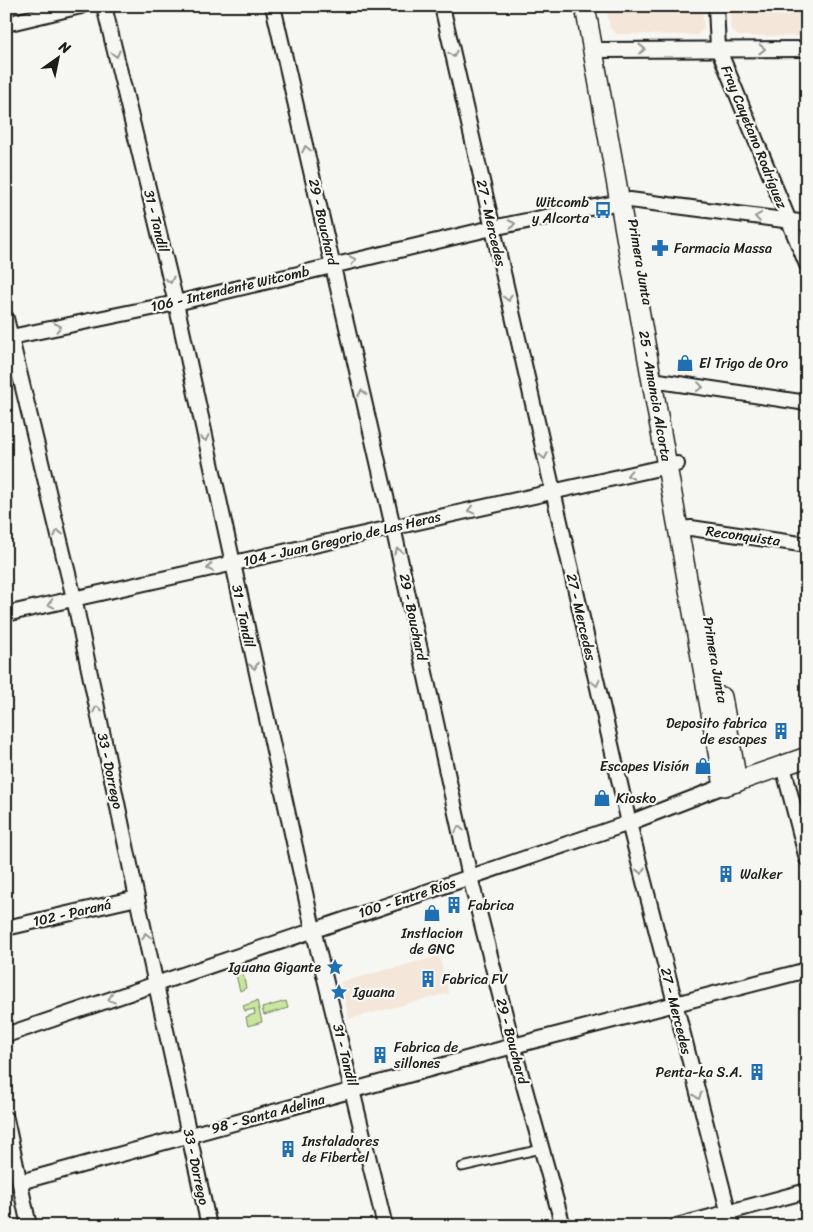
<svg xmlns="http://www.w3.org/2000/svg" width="813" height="1232" viewBox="0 0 813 1232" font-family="Sriracha,sans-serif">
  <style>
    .built { fill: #f4e7d9 }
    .green { fill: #c8e69e; stroke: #72815d }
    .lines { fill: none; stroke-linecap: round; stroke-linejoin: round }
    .service-casing { stroke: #1c1c1c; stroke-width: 11 }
    .minor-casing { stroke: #1c1c1c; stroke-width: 18 }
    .secondary-casing { stroke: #1c1c1c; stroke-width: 22 }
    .service { stroke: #f6f6f2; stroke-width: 7 }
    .minor { stroke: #f6f6f2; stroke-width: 14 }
    .secondary { stroke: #f6f6f2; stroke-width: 19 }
    .oneway { stroke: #949492 }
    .labels { text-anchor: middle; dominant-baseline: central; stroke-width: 4.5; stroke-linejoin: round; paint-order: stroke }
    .street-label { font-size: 14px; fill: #1c1c1c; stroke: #f6f6f2 }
    .poi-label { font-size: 14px; fill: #1c1c1c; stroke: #f6f6f2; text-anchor: start }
  </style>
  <rect width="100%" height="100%" fill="#f6f6f2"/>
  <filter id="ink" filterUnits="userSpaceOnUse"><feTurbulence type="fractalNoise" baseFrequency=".02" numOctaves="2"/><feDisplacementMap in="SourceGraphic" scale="10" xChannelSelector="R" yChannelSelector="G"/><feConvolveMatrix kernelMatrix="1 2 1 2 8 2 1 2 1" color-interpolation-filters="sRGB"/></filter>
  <g filter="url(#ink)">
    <!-- built -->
    <g class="built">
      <polygon points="606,6 702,6 704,29 697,35 617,34 610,28"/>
      <polygon points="729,6 807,6 807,36 738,36 731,29"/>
      <polygon points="439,956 449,993 349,1019 340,982"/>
    </g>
    <!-- green -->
    <g class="green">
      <polygon points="242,969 246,988 240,991 235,971"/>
      <polygon points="257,1001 262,1022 248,1026 246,1017 255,1014 254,1009 245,1011 243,1006"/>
      <polygon points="286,1001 288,1008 264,1015 262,1008"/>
    </g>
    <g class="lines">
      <!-- service casing -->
      <g class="service-casing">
        <polyline id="service" points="462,1167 541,1149"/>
      </g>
      <!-- minor casing -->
      <g class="minor-casing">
        <g id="minor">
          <polyline points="104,6 176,303 313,929 385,1226"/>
          <polyline points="273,6 393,527 470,877 513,1046 563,1226"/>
          <polyline points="442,6 629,823 732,1226"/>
          <polyline points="716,6 718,48 807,265"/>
          <polyline points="6,24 81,6"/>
          <polyline points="593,50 807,49"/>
          <polyline points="6,318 74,598 137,898 209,1226"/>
          <polyline points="6,338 176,303 492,228 630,200 807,223"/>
          <polyline points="652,380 807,403"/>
          <polyline points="679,529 691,528 807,545"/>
          <polyline points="6,614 677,464"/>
          <polyline points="783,766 807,859"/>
          <polyline points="6,928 137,898"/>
          <polyline points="6,1035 629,823 724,786"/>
          <polyline points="6,1119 29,1226"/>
          <polyline points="20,1182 513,1046 807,970"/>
          <polyline points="677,1226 807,1191"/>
        </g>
      </g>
      <!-- secondary casing -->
      <g class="secondary-casing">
        <g id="secondary">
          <polyline points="585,6 724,786 807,757"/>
          <polyline points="722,697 737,782"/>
        </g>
      </g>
      <!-- service -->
      <use href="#service" class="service"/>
      <!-- minor -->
      <use href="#minor" class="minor"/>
      <!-- secondary -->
      <use href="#secondary" class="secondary"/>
    </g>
    <!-- one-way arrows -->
    <defs><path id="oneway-chevron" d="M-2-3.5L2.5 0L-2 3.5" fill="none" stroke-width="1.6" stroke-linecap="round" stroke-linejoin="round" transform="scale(1.25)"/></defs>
    <g class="oneway">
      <use href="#oneway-chevron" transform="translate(642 49) rotate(-1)"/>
      <use href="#oneway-chevron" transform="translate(762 49) rotate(1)"/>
      <use href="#oneway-chevron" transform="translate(116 54) rotate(76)"/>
      <use href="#oneway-chevron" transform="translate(453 54) rotate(77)"/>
      <use href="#oneway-chevron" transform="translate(306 149) rotate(-103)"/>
      <use href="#oneway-chevron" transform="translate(758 217) rotate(-172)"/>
      <use href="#oneway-chevron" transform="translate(512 224) rotate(-12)"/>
      <use href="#oneway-chevron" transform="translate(353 260) rotate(-13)"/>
      <use href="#oneway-chevron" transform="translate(170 280) rotate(76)"/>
      <use href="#oneway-chevron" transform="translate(508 298) rotate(77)"/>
      <use href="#oneway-chevron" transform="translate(58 327) rotate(-12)"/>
      <use href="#oneway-chevron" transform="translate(700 387) rotate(8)"/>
      <use href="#oneway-chevron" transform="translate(362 393) rotate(-103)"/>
      <use href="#oneway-chevron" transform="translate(205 438) rotate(78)"/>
      <use href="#oneway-chevron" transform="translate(544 456) rotate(77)"/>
      <use href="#oneway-chevron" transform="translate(630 475) rotate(168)"/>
      <use href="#oneway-chevron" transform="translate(471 510) rotate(167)"/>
      <use href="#oneway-chevron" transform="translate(58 533) rotate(-104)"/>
      <use href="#oneway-chevron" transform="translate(398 551) rotate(-102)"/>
      <use href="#oneway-chevron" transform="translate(210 568) rotate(167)"/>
      <use href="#oneway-chevron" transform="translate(51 604) rotate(167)"/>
      <use href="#oneway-chevron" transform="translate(254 666) rotate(78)"/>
      <use href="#oneway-chevron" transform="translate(596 683) rotate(77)"/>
      <use href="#oneway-chevron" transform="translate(97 709) rotate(-102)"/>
      <use href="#oneway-chevron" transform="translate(459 829) rotate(-102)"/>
      <use href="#oneway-chevron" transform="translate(641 871) rotate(76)"/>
      <use href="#oneway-chevron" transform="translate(146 936) rotate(-103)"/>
      <use href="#oneway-chevron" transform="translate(111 999) rotate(161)"/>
      <use href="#oneway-chevron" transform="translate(698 1096) rotate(75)"/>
    </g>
  </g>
  <!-- icons -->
  <defs>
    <g id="bus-bare" transform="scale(1.35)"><path d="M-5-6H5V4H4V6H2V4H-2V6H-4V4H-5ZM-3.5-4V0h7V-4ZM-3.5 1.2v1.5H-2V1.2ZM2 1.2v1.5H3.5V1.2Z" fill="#1f6fb2" stroke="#f6f6f2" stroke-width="2.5" paint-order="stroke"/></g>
    <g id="pharmacy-bare" transform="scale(1.35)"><path d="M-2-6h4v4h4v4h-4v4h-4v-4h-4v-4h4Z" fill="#1f6fb2" stroke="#f6f6f2" stroke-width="2.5" paint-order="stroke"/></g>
    <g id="shop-bare" transform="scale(1.35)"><path d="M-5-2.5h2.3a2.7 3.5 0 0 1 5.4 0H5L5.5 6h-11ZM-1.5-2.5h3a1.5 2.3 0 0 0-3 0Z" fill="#1f6fb2" stroke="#f6f6f2" stroke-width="2.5" paint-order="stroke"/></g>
    <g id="building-bare" transform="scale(1.35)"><path d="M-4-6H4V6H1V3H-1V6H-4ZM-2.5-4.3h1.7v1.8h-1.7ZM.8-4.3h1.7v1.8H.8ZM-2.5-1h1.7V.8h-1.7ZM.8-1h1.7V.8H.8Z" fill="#1f6fb2" stroke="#f6f6f2" stroke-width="2.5" paint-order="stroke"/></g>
    <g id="sight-bare" transform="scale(1.35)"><path d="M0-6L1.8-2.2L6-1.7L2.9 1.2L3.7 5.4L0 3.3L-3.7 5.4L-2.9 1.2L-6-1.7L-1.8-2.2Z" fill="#1f6fb2" stroke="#f6f6f2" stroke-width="2.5" paint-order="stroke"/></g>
  </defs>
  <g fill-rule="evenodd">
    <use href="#bus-bare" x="603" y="210"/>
    <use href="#pharmacy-bare" x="660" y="248"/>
    <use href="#shop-bare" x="685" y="363"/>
    <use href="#building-bare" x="781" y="731"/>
    <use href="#shop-bare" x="703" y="766"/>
    <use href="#shop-bare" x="602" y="798"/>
    <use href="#building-bare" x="726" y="874"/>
    <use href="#building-bare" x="454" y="905"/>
    <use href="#shop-bare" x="432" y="913"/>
    <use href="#sight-bare" x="335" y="967"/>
    <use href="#building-bare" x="428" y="979"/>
    <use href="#sight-bare" x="339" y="992"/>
    <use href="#building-bare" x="380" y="1055"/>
    <use href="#building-bare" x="757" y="1072"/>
    <use href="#building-bare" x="288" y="1149"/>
  </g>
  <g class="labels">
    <!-- street labels -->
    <g class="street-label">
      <text transform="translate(754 137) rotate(68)">Fray Cayetano Rodríguez</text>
      <text transform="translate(156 221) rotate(76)">31 - Tandil</text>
      <text transform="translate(323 222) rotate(77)">29 - Bouchard</text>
      <text transform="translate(491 223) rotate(77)">27 - Mercedes</text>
      <text transform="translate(640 262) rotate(80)">Primera Junta</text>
      <text transform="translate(230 289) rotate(-13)">106 - Intendente Witcomb</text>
      <text transform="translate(655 396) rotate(80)">25 - Amancio Alcorta</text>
      <text transform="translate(743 536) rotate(8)">Reconquista</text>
      <text transform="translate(342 539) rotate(-13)">104 - Juan Gregorio de Las Heras</text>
      <text transform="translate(243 616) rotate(78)">31 - Tandil</text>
      <text transform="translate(413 617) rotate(78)">29 - Bouchard</text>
      <text transform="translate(581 617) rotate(77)">27 - Mercedes</text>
      <text transform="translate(715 660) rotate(80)">Primera Junta</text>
      <text transform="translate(110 771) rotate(78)">33 - Dorrego</text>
      <text transform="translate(407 898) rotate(-18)">100 - Entre Ríos</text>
      <text transform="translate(72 913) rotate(-13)">102 - Paraná</text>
      <text transform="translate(676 1011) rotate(76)">27 - Mercedes</text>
      <text transform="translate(512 1041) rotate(75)">29 - Bouchard</text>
      <text transform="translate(345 1055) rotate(76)">31 - Tandil</text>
      <text transform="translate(268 1114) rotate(-15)">98 - Santa Adelina</text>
      <text transform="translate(196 1167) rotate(78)">33 - Dorrego</text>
    </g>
    <!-- poi labels -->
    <g class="poi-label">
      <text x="589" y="202" text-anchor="end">Witcomb<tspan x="589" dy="16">y Alcorta</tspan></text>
      <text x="674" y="248">Farmacia Massa</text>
      <text x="699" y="363">El Trigo de Oro</text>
      <text x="767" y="723" text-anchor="end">Deposito fabrica<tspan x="767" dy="16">de escapes</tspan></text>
      <text x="689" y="766" text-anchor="end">Escapes Visión</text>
      <text x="616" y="798">Kiosko</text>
      <text x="740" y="874">Walker</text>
      <text x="468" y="905">Fabrica</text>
      <text x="432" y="933" text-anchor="middle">Instlacion<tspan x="432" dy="16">de GNC</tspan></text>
      <text x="321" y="967" text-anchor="end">Iguana Gigante</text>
      <text x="442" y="979">Fabrica FV</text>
      <text x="353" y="992">Iguana</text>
      <text x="394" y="1047">Fabrica de<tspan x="394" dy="16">sillones</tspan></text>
      <text x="743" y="1072" text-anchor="end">Penta-ka S.A.</text>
      <text x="302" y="1141">Instaladores<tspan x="302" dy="16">de Fibertel</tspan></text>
    </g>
  </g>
  <!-- margin -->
  <rect width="813" height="1232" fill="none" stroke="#f6f6f2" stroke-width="25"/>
  <rect x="12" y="12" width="788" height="1207" fill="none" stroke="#1c1c1c" stroke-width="2" filter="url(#ink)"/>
  <!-- north arrow -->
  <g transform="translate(58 58) rotate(33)" stroke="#f6f6f2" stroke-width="4" paint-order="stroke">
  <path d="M0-4L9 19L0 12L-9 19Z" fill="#1c1c1c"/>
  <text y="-8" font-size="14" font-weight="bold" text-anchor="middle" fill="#1c1c1c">N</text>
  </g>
</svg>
